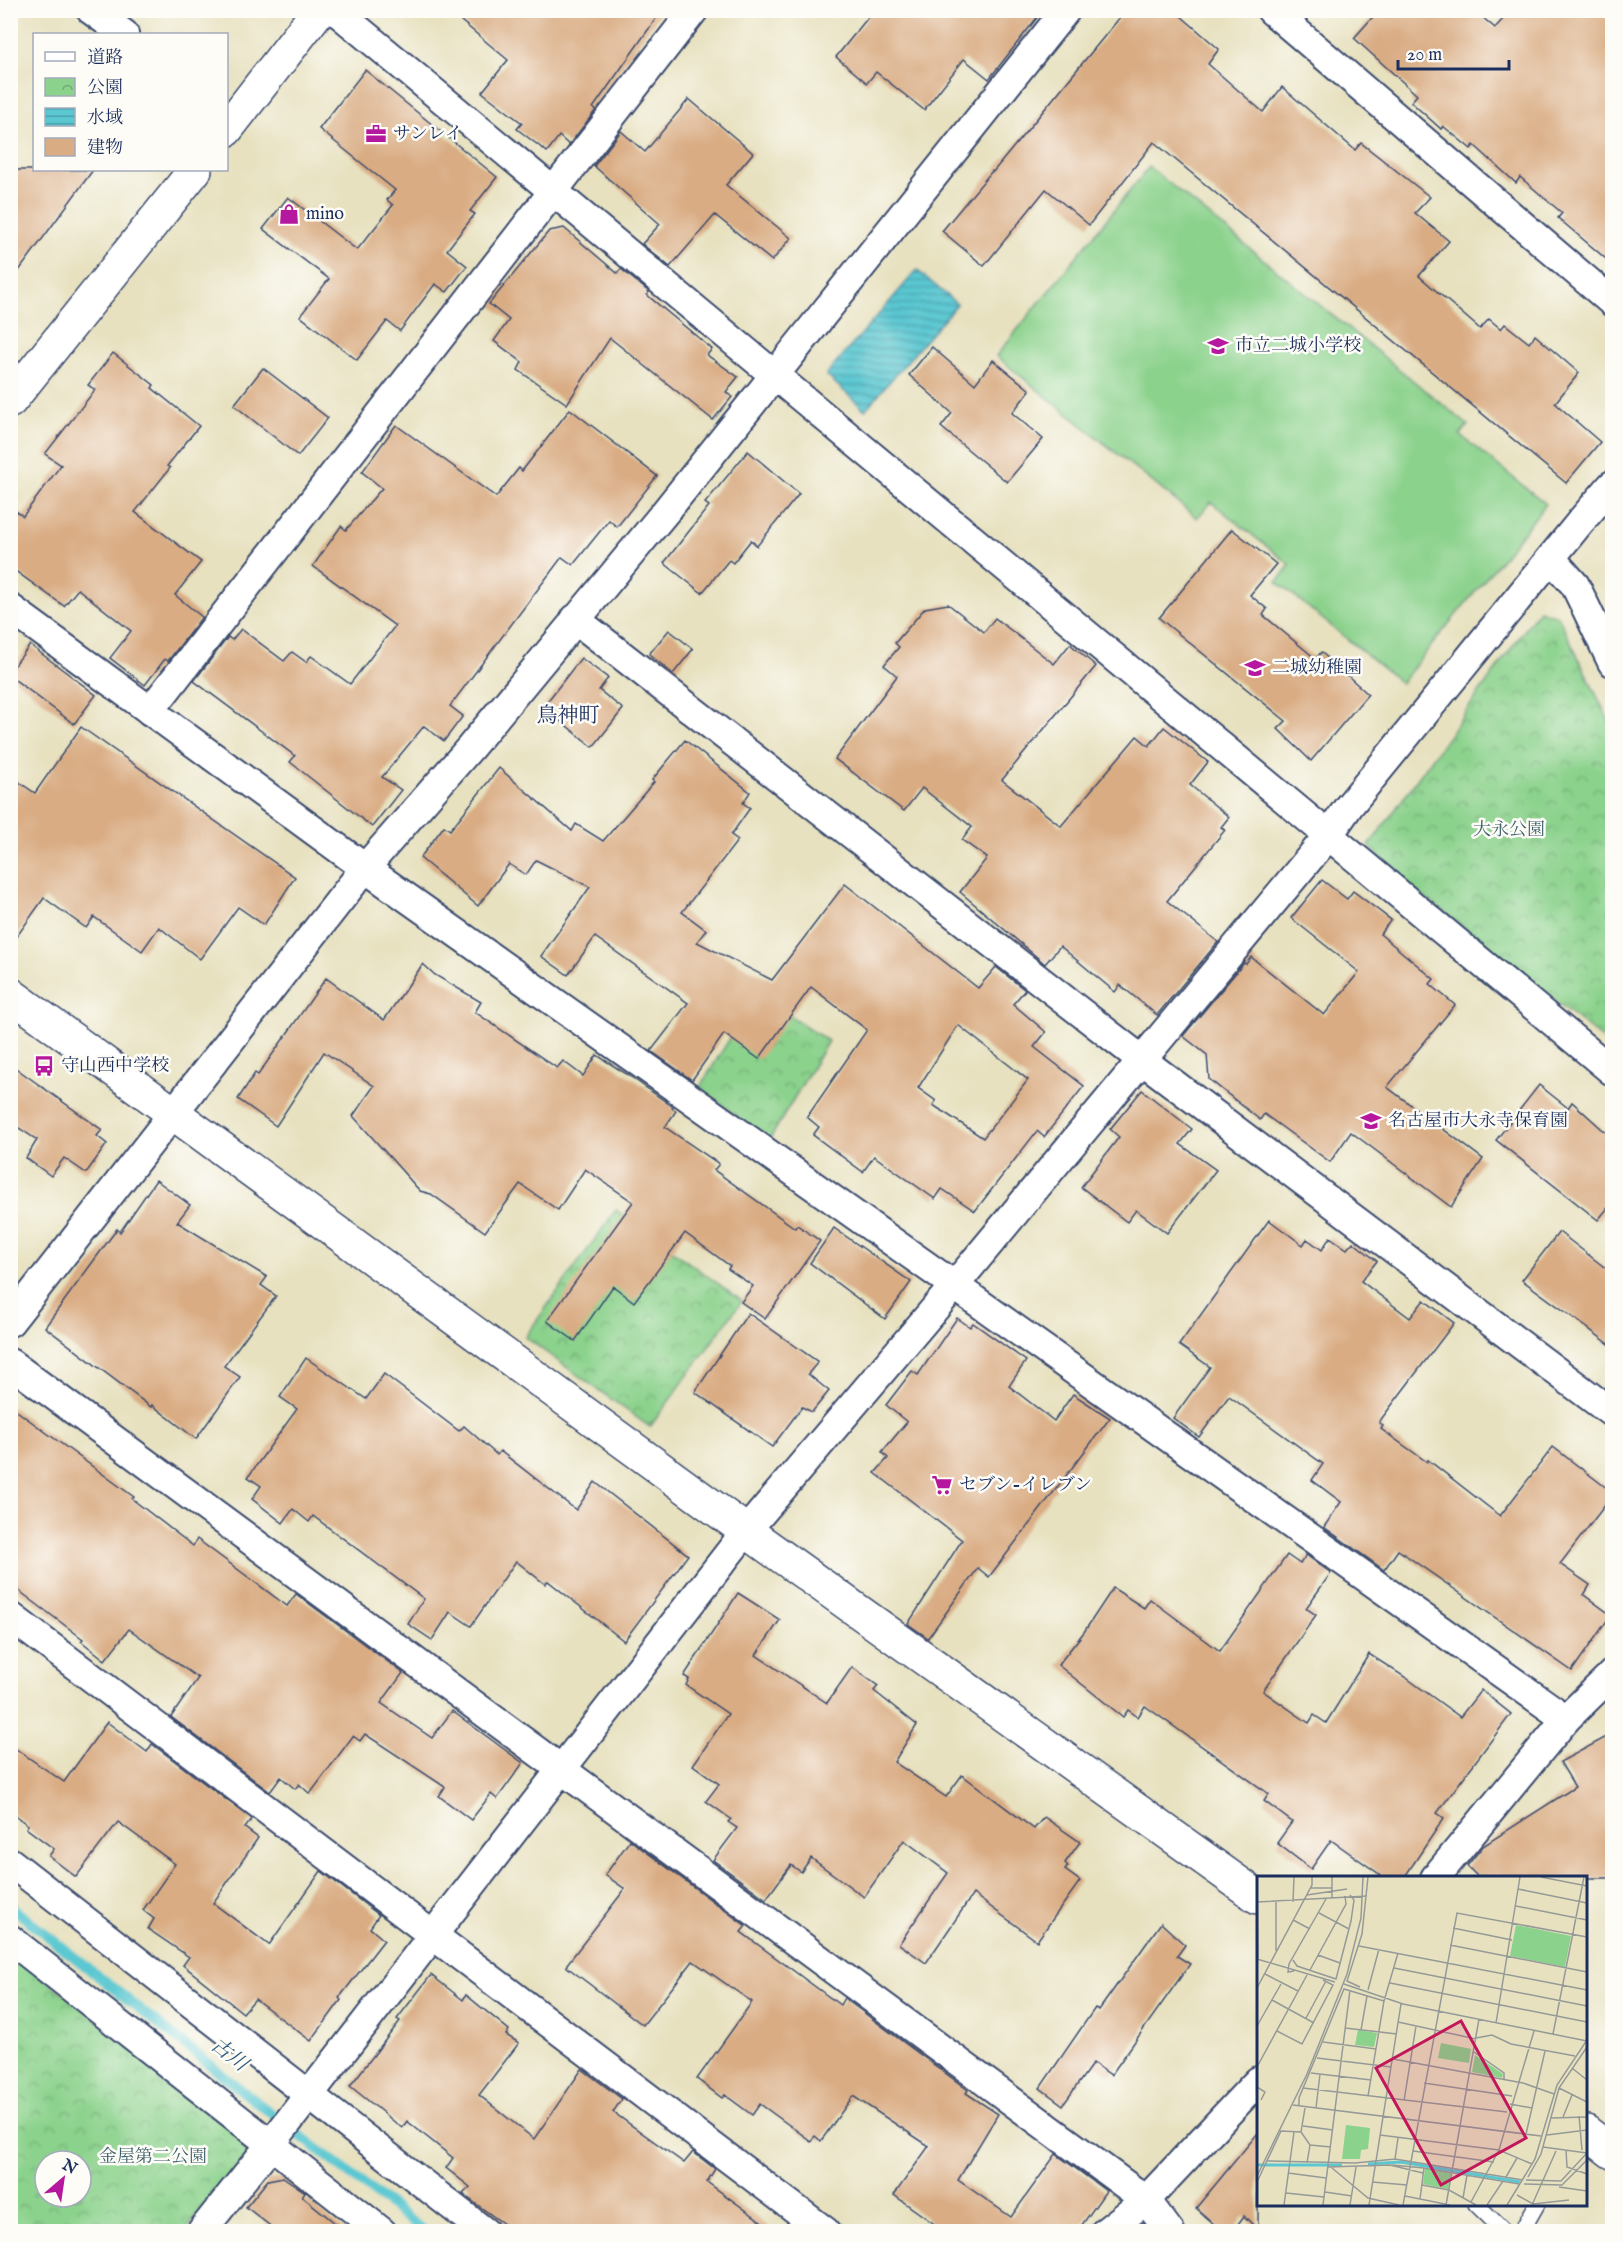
<svg xmlns="http://www.w3.org/2000/svg" width="1623" height="2242" viewBox="0 0 1623 2242" font-family="'IM FELL English','Noto Serif JP',serif">
  <style>
    .park { fill: url(#park-crowns); stroke: #538075; stroke-width: 1.5; fill-rule: evenodd }
    .garden { fill: #8bd28c; stroke: #538075; stroke-width: 1.5 }
    .water { fill: url(#water-rules); stroke: #3a7b98; stroke-width: 1.5 }
    .lines { fill: none; stroke-linecap: round; stroke-linejoin: round }
    .stream { stroke: #5ac7d1; stroke-width: 10 }
    .building { fill: #d9ac83; fill-rule: evenodd }
    .service-casing { stroke: #3a4a6d; stroke-width: 18 }
    .minor-casing { stroke: #3a4a6d; stroke-width: 32 }
    .tertiary-casing { stroke: #3a4a6d; stroke-width: 36 }
    .service { stroke: #fff; stroke-width: 15 }
    .minor { stroke: #fff; stroke-width: 28 }
    .tertiary { stroke: #fff; stroke-width: 33 }
    .labels { text-anchor: middle; dominant-baseline: central; stroke-width: 5; stroke-linejoin: round; paint-order: stroke }
    .poi-label { font-size: 18px; fill: #1b2f5e; stroke: #fdfcf7; text-anchor: start }
    .park-label { font-size: 18px; fill: #3d606c; stroke: #fdfcf7 }
    .water-label { font-size: 20px; font-style: italic; fill: #2e5d80; stroke: #fdfcf7 }
    .quarter-label { font-size: 21px; fill: #1b2f5e; stroke: #fdfcf7 }
    .inset-river { fill: none; stroke: #5ac7d1; stroke-width: 3 }
    .inset-road { fill: none; stroke: #959a98; stroke-width: 1.5 }
    .view { fill: #c2185b; fill-opacity: 0.15; stroke: #c2185b; stroke-width: 3 }
    .inset-edge { fill: none; stroke: #1b2f5e; stroke-width: 3 }
  </style>
  <defs>
    <pattern id="park-crowns" width="20" height="18" patternUnits="userSpaceOnUse" patternTransform="scale(1.5)"><rect width="20" height="18" fill="#8bd28c"/><path d="M2 6a3 3 0 1 1 6 0M12 15a3 3 0 1 1 6 0" fill="none" stroke="#71ab76"/></pattern>
    <pattern id="water-rules" width="6" height="5" patternUnits="userSpaceOnUse" patternTransform="scale(1.5)"><rect width="6" height="5" fill="#5ac7d1"/><path d="M0 2.5h6" fill="none" stroke="#4aa2ad"/></pattern>
  </defs>
  <rect width="100%" height="100%" fill="#fdfcf7"/>
  <filter id="ink" filterUnits="userSpaceOnUse"><feTurbulence type="fractalNoise" baseFrequency=".0167" numOctaves="2"/><feDisplacementMap in="SourceGraphic" scale="12" xChannelSelector="R" yChannelSelector="G"/><feConvolveMatrix kernelMatrix="1 2 1 2 8 2 1 2 1" color-interpolation-filters="sRGB"/></filter>
  <filter id="wash" filterUnits="userSpaceOnUse"><feTurbulence type="fractalNoise" baseFrequency=".008" numOctaves="4" result="noise"/><feDisplacementMap in="SourceGraphic" scale="24" xChannelSelector="R" yChannelSelector="G"/><feGaussianBlur stdDeviation="1.35" result="paint"/><feColorMatrix in="noise" values="0 0 0 0 0 0 0 0 0 0 0 0 0 0 0 0 0 1.4 0 .05"/><feComposite in="paint" operator="in"/></filter>
  <g filter="url(#wash)">
    <rect width="100%" height="100%" fill="#e7e1bf"/>
    <!-- park -->
    <g class="park">
      <polygon points="1539,610 1558,616 1612,727 1612,1047 1480,939 1413,889 1369,846"/>
      <polygon points="757,994 828,1041 768,1142 700,1087"/>
      <polygon points="616,1210 742,1301 650,1427 525,1337"/>
      <path d="M10 1951 256 2147 185 2231H11ZM45 2161H81V2197H45Z"/>
    </g>
    <!-- garden -->
    <polygon class="garden" points="1149,167 1468,425 1460,435 1546,504 1401,683 1277,582 1290,565 1211,502 1197,518 996,356"/>
    <!-- water -->
    <polygon class="water" points="917,270 957,304 865,410 826,375"/>
    <g class="lines">
      <!-- stream -->
      <polyline class="stream" points="10,1906 254,2100 425,2232"/>
    </g>
    <g id="blocks">
      <!-- building -->
      <g class="building">
        <polygon points="448,10 662,10 593,108 596,110 569,145 559,136 547,152 517,129 522,123 482,92 508,60"/>
        <polygon points="874,10 1043,10 989,79 964,59 924,110 876,72 867,83 836,57"/>
        <polygon points="1126,10 1174,10 1219,49 1208,64 1263,112 1282,87 1355,150 1361,143 1430,197 1415,213 1449,241 1419,276 1480,329 1489,319 1501,329 1505,324 1529,343 1535,335 1579,373 1555,403 1600,442 1566,483 1154,142 1089,225 1046,189 984,266 942,231 992,171 993,172"/>
        <polygon points="1379,10 1474,10 1495,28 1511,10 1612,10 1612,264 1558,218 1562,213 1520,177 1516,183 1474,145 1471,149 1443,126 1441,129 1411,102 1417,95 1354,38"/>
        <polygon points="365,70 497,177 470,211 475,214 447,250 467,266 447,292 435,284 400,331 387,321 357,360 300,316 329,279 263,229 288,197 357,250 393,205 387,200 395,190 319,129"/>
        <polygon points="689,99 753,153 726,185 791,238 772,261 715,215 670,267 642,244 660,224 594,166 621,131 645,152"/>
        <polygon points="10,170 93,170 10,283"/>
        <polygon points="564,228 617,273 621,269 649,292 647,295 712,349 707,355 738,377 726,392 732,397 713,420 610,338 567,404 518,370 522,362 494,341 509,320 489,304 549,231"/>
        <polygon points="932,347 975,384 993,360 1030,390 1012,413 1043,439 1007,482 941,427 952,413 909,375"/>
        <polygon points="113,353 154,385 152,388 199,426 167,466 170,468 135,512 201,562 175,595 202,617 168,661 165,659 145,685 110,658 131,631 78,589 64,606 10,567 10,507 23,516 61,465 45,454 95,390 88,385"/>
        <polygon points="263,368 328,418 298,456 234,405"/>
        <polygon points="570,409 657,476 617,527 609,520 573,565 562,557 450,706 463,716 444,741 424,726 382,777 401,790 372,827 290,762 295,756 194,681 228,637 232,640 241,629 284,661 292,652 306,662 311,656 350,684 395,626 313,566 341,526 346,530 382,488 362,472 396,425 496,497 519,468 522,471"/>
        <polygon points="748,451 799,494 757,546 751,540 733,563 729,560 702,593 664,563 709,506 705,503"/>
        <polygon points="1232,529 1276,564 1250,595 1267,609 1263,615 1316,659 1321,652 1368,694 1311,761 1278,729 1286,721 1159,618"/>
        <polygon points="948,604 984,632 995,618 1054,664 1070,644 1096,666 1002,780 1061,826 1137,736 1149,746 1164,727 1208,762 1190,785 1229,817 1221,827 1225,830 1167,901 1218,942 1157,1015 1120,985 1115,992 1060,946 1045,964 960,892 987,858 962,840 972,827 922,788 904,811 835,759 897,676 884,665 899,647 895,643 925,608"/>
        <polygon points="669,630 693,649 673,674 649,654"/>
        <polygon points="30,645 96,695 74,724 10,676 10,671"/>
        <polygon points="581,658 608,678 599,690 623,709 593,747 543,707"/>
        <polygon points="81,727 295,877 264,925 238,907 200,959 159,927 142,951 94,917 86,928 44,898 10,946 10,776 35,793"/>
        <path d="M685 740 750 792 743 803 750 808 731 835 738 840 682 912 706 930 697 942 772 980 845 884 978 988 996 967 1025 990 1013 1004 1046 1032 1034 1047 1084 1086 1044 1137 1037 1131 975 1211 942 1189 935 1199 874 1156 863 1172 813 1135 819 1127 807 1117 867 1030 811 987 759 1059 724 1034 692 1080 651 1051 688 1003 595 937 568 975 541 956 590 887 536 860 526 875 509 864 478 906 420 858 444 826 450 830 499 768 572 831 576 824 603 841 654 782 652 780ZM958 1025 1028 1080 983 1138 933 1105 936 1101 918 1088Z"/>
        <polygon points="1322,880 1347,899 1353,891 1391,920 1380,934 1434,979 1430,984 1455,1005 1387,1087 1483,1159 1451,1207 1351,1132 1330,1162 1264,1114 1260,1120 1209,1079 1207,1055 1183,1036 1244,963 1246,964 1251,957 1324,1015 1359,972 1291,918"/>
        <polygon points="423,964 435,975 481,1002 475,1012 557,1068 563,1061 583,1076 597,1055 631,1077 673,1107 672,1108 676,1111 665,1127 719,1164 714,1170 795,1228 797,1225 820,1241 765,1319 741,1302 753,1286 728,1269 730,1266 685,1233 634,1302 613,1286 575,1341 547,1321 633,1202 585,1169 558,1210 520,1184 485,1232 431,1194 420,1191 353,1116 374,1086 324,1052 276,1126 238,1099 255,1073 258,1075 326,978 384,1020"/>
        <polygon points="10,1064 102,1130 97,1136 107,1144 86,1173 64,1158 51,1176 26,1158 37,1140 10,1122"/>
        <polygon points="1539,1085 1568,1108 1572,1102 1612,1138 1612,1203 1598,1220 1496,1140"/>
        <polygon points="1142,1090 1192,1129 1180,1144 1216,1170 1167,1233 1136,1210 1127,1222 1081,1187 1119,1137 1110,1129"/>
        <polygon points="156,1180 190,1205 177,1222 267,1277 261,1285 276,1296 224,1366 240,1377 196,1439 152,1405 151,1407 45,1327 117,1229 120,1232"/>
        <polygon points="1269,1220 1303,1245 1307,1239 1322,1250 1330,1237 1347,1249 1353,1242 1377,1261 1361,1281 1410,1318 1424,1300 1454,1323 1379,1422 1383,1426 1381,1429 1427,1462 1428,1460 1500,1516 1553,1447 1612,1492 1612,1496 1560,1564 1590,1585 1584,1595 1611,1615 1572,1671 1398,1550 1384,1570 1324,1527 1341,1502 1312,1480 1323,1464 1229,1396 1199,1437 1173,1418 1210,1367 1179,1345"/>
        <polygon points="834,1228 911,1282 885,1319 810,1263"/>
        <polygon points="1559,1232 1612,1273 1612,1346 1522,1280"/>
        <polygon points="748,1313 818,1362 808,1374 829,1391 812,1412 802,1407 772,1447 695,1392"/>
        <polygon points="957,1318 970,1327 973,1323 1026,1361 1009,1386 1054,1421 1073,1394 1110,1418 989,1577 978,1568 928,1638 908,1624 962,1540 875,1473 888,1458 882,1452 907,1422 886,1405 912,1371 918,1375"/>
        <polygon points="306,1358 366,1399 384,1374 459,1431 464,1426 497,1455 500,1451 576,1510 595,1482 688,1555 624,1641 548,1581 545,1584 516,1561 471,1626 450,1612 432,1640 408,1624 424,1599 313,1516 309,1522 293,1509 283,1523 252,1499 261,1486 248,1477 297,1409 280,1397"/>
        <polygon points="10,1406 134,1497 132,1499 193,1546 197,1539 287,1606 296,1594 403,1673 381,1703 432,1738 452,1711 523,1763 497,1799 491,1794 471,1820 439,1796 445,1787 365,1734 360,1741 353,1736 310,1794 299,1784 295,1789 281,1777 270,1792 171,1717 198,1678 129,1629 105,1660 81,1641 83,1639 10,1584"/>
        <polygon points="1287,1555 1300,1564 1306,1555 1331,1573 1306,1608 1316,1615 1263,1691 1309,1723 1314,1715 1326,1723 1369,1654 1408,1679 1460,1717 1481,1690 1511,1714 1437,1813 1444,1818 1404,1878 1385,1878 1331,1840 1311,1869 1277,1843 1292,1822 1264,1801 1269,1794 1145,1706 1138,1717 1128,1710 1123,1717 1058,1665 1084,1632 1113,1588 1144,1608 1150,1599 1220,1651"/>
        <polygon points="738,1593 780,1620 756,1655 827,1703 852,1667 878,1686 874,1691 917,1725 894,1762 946,1797 962,1775 1034,1829 1044,1817 1080,1842 1065,1863 1068,1866 1065,1870 1080,1881 1037,1941 973,1894 926,1963 899,1944 948,1873 904,1840 864,1897 811,1858 801,1872 791,1865 766,1899 713,1860 737,1828 728,1822 731,1819 706,1801 719,1784 693,1765 728,1714 686,1685 689,1679 684,1676"/>
        <polygon points="107,1722 147,1752 152,1744 252,1819 245,1828 258,1838 213,1903 269,1945 321,1871 379,1915 370,1928 384,1940 339,1998 341,2000 311,2041 255,1999 243,2013 183,1965 189,1957 148,1929 154,1919 143,1910 175,1864 118,1822 76,1877 49,1856 54,1849 26,1828 28,1825 10,1812 10,1745 64,1782"/>
        <polygon points="1612,1734 1612,1878 1479,1878 1467,1866 1483,1846 1575,1787 1560,1762"/>
        <polygon points="630,1840 746,1926 741,1932 840,2005 844,1998 968,2090 966,2093 998,2114 958,2180 1011,2217 1056,2154 1106,2191 1077,2232 951,2232 941,2226 940,2228 894,2195 929,2146 853,2096 821,2141 815,2136 811,2141 760,2104 752,2115 725,2095 722,2098 697,2079 752,2002 693,1961 643,2025 567,1967 567,1964 625,1889 605,1875"/>
        <polygon points="1161,1923 1185,1945 1177,1956 1190,1964 1111,2075 1093,2063 1063,2105 1040,2088 1095,2008 1099,2010"/>
        <polygon points="431,1975 463,2000 466,1995 509,2030 506,2035 519,2043 479,2095 534,2139 582,2069 622,2099 613,2112 684,2163 693,2152 715,2169 707,2182 776,2232 515,2232 468,2198 463,2194 470,2187 446,2168 453,2158 407,2121 402,2128 350,2086 400,2021 397,2019"/>
        <polygon points="1258,2133 1258,2230 1244,2216 1232,2232 1223,2232 1196,2208"/>
        <polygon points="283,2177 305,2192 302,2196 346,2232 278,2232 246,2207 268,2180"/>
      </g>
    </g>
  </g>
  <g filter="url(#ink)">
    <use href="#blocks" fill-opacity="0" stroke="#3a4a6d" stroke-width="1.5"/>
    <g class="lines">
      <!-- service casing -->
      <g class="service-casing">
        <g id="service">
          <polyline points="1476,2204 1505,2232"/>
          <polyline points="1521,2232 1537,2204"/>
        </g>
      </g>
      <!-- minor casing -->
      <g class="minor-casing">
        <g id="minor">
          <polyline points="91,10 124,34"/>
          <polyline points="335,10 1612,1071"/>
          <polyline points="1271,10 1612,302"/>
          <polyline points="1551,558 1575,585 1612,662"/>
          <polyline points="10,608 365,868 1566,1719"/>
          <polyline points="575,619 1142,1060 1612,1413"/>
          <polyline points="150,711 694,10"/>
          <polyline points="10,1322 365,868 470,748 666,511 1066,10"/>
          <polyline points="10,1363 1146,2200 1170,2232"/>
          <polyline points="10,1616 826,2232"/>
          <polyline points="10,1862 485,2232"/>
          <polyline points="1435,1878 1566,1719 1612,1674"/>
          <polyline points="10,1939 382,2232"/>
          <polyline points="201,2232 271,2144 746,1531 954,1286 1328,836 1349,806 1581,521 1612,485"/>
          <polyline points="1105,2232 1146,2200 1258,2081"/>
        </g>
      </g>
      <!-- tertiary casing -->
      <g class="tertiary-casing">
        <g id="tertiary">
          <polyline points="226,130 319,10"/>
          <polyline points="10,401 195,170"/>
          <polyline points="10,994 746,1531 1258,1897"/>
          <polyline points="1586,2132 1612,2152"/>
        </g>
      </g>
      <!-- service -->
      <use href="#service" class="service"/>
      <!-- minor -->
      <use href="#minor" class="minor"/>
      <!-- tertiary -->
      <use href="#tertiary" class="tertiary"/>
    </g>
  </g>
  <!-- icons -->
  <defs>
    <g id="office-bare" transform="scale(1.62)"><path d="M-6-3h4V-5.5h4V-3h4V5H-6ZM-1-4.5V-3h2v-1.5ZM-6 0V1H6V0Z" fill="#b5179e" stroke="#fdfcf7" stroke-width="2.5" paint-order="stroke"/></g>
    <g id="shop-bare" transform="scale(1.62)"><path d="M-5-2.5h2.3a2.7 3.5 0 0 1 5.4 0H5L5.5 6h-11ZM-1.5-2.5h3a1.5 2.3 0 0 0-3 0Z" fill="#b5179e" stroke="#fdfcf7" stroke-width="2.5" paint-order="stroke"/></g>
    <g id="school-bare" transform="scale(1.62)"><path d="M0-5L7-2L0 1L-7-2ZM-4 1L0 2.5L4 1V4Q0 6-4 4Z" fill="#b5179e" stroke="#fdfcf7" stroke-width="2.5" paint-order="stroke"/></g>
    <g id="bus-bare" transform="scale(1.62)"><path d="M-5-6H5V4H4V6H2V4H-2V6H-4V4H-5ZM-3.5-4V0h7V-4ZM-3.5 1.2v1.5H-2V1.2ZM2 1.2v1.5H3.5V1.2Z" fill="#b5179e" stroke="#fdfcf7" stroke-width="2.5" paint-order="stroke"/></g>
    <g id="supermarket-bare" transform="scale(1.62)"><path d="M-6-5.5h2.5l.6 2H6L4.5 2H-2.5L-4.4-4H-6ZM-1.5 3.2a1.3 1.3 0 1 0 .1 0ZM3 3.2a1.3 1.3 0 1 0 .1 0Z" fill="#b5179e" stroke="#fdfcf7" stroke-width="2.5" paint-order="stroke"/></g>
  </defs>
  <g fill-rule="evenodd">
    <use href="#office-bare" x="376" y="134"/>
    <use href="#shop-bare" x="289" y="214"/>
    <use href="#school-bare" x="1218" y="346"/>
    <use href="#school-bare" x="1255" y="668"/>
    <use href="#bus-bare" x="44" y="1066"/>
    <use href="#school-bare" x="1371" y="1121"/>
    <use href="#supermarket-bare" x="942" y="1485"/>
  </g>
  <g class="labels">
    <!-- poi labels -->
    <g class="poi-label">
      <text x="393" y="134">サンレイ</text>
      <text x="306" y="214">mino</text>
      <text x="1235" y="346">市立二城小学校</text>
      <text x="1272" y="668">二城幼稚園</text>
      <text x="61" y="1066">守山西中学校</text>
      <text x="1388" y="1121">名古屋市大永寺保育園</text>
      <text x="959" y="1485">セブン-イレブン</text>
    </g>
    <!-- park labels -->
    <g class="park-label">
      <text x="1509" y="830">大永公園</text>
      <text x="153" y="2157">金屋第二公園</text>
    </g>
    <!-- water labels -->
    <g class="water-label">
      <text transform="translate(229 2055) rotate(38)">古川</text>
    </g>
    <!-- quarter labels -->
    <g class="quarter-label">
      <text x="568" y="716">鳥神町</text>
    </g>
  </g>
  <!-- overview -->
  <g transform="translate(1257 1876)">
    <rect width="330" height="330" fill="#e7e1bf"/>
    <path d="M259 49 314 60 308 91 253 80ZM101 154 120 157 117 171 98 169ZM218 179 246 198 245 202 215 196ZM168 292 194 297 191 313 166 308Z" fill="#8bd28c"/>
    <path d="M262 55 287 58 282 78 257 77ZM184 167 214 173 212 187 181 182ZM89 249 113 252 111 273 104 274 103 283H85Z" fill="#8bd28c"/>
    <path class="inset-river" d="M111 288 144 286 263 306M0 289H85"/>
    <path class="inset-road" d="M0 1 1 83M284 1 330 10M54 12H75M261 13 330 27M50 19 90 13M75 22V1M0 26 110 20M19 26V75M36 26 37 1M259 30 330 44M62 37 92 53M36 44 53 53M196 52 255 64M193 69 330 96M102 70 330 114M61 79 83 87M0 83 78 106M36 84 40 90 79 103 94 45 97 24 93 19M137 92 330 130M53 94 89 28 88 20M37 95 31 96 32 88 69 23M8 98 41 115M133 107 330 146M87 108 146 128 330 165M103 111 90 105 105 58 111 1M0 112 55 9V1M111 114 122 73M15 124 57 147M49 142 69 105M141 146 219 163M239 147 263 1M0 150 24 108M88 152 140 158M104 154 110 120M20 155 45 168 76 109 66 104M296 158 327 1M219 162 235 159 254 168 318 180M66 166 119 173M217 176 247 197V203M60 182 134 191M136 183 266 207 297 218M0 191 50 99M315 192 330 204M54 197 114 204M167 207 255 220M0 211 8 216 4 224M46 212 250 236M302 212 330 226M111 220 127 125 141 77M147 225 159 150M253 228 275 232M36 229 284 260M42 229V222L87 113 127 125M59 232 63 198M322 240 325 274M306 241 315 219M294 242 330 241M46 250 76 254M44 256 53 269 74 271M44 256 48 232M269 258 288 175M123 259 242 274 275 288M290 259 330 254M286 271 330 277M309 274 310 291 330 298M156 275 237 286M138 283 141 262M10 285 98 287 138 283 266 304M50 287 53 269M135 289 167 292M71 291 133 289 166 297M75 292 111 322 142 329M31 297 69 302M0 300 50 198 90 98 104 42 106 1M249 301 260 282M271 301 284 278 302 212 330 171M269 304 304 305 330 277M0 306 24 255 44 256M115 306 150 309M267 308 305 309 330 284M165 309 192 314 219 329M302 311 330 315M68 316 95 320M29 317 67 321M260 319 276 328 312 324M148 320 193 329M206 322 210 299M163 323 167 292 262 308M214 326 242 274 277 155M27 329 37 256M66 329 93 114M93 329 99 291M112 329 144 128M146 329 200 37 330 61M189 329 222 143M230 329 246 305M250 329 278 283 300 209 330 164M275 329 299 275"/>
    <path class="view" d="M204 145 269 262 184 309 119 192Z"/>
    <rect width="330" height="330" class="inset-edge"/>
  </g>
  <!-- margin -->
  <rect width="1623" height="2242" fill="none" stroke="#fdfcf7" stroke-width="36"/>
  <!-- legend -->
  <rect x="33" y="33" width="195" height="138" fill="#fdfcf7" stroke="#a3aaba" stroke-width="1.5"/>
  <rect x="45" y="52" width="30" height="9" fill="#ffffff" stroke="#a3aaba" stroke-width="1.5"/>
  <text x="87" y="63" font-size="18" fill="#1b2f5e">道路</text>
  <rect x="45" y="78" width="30" height="18" fill="url(#park-crowns)" stroke="#a3aaba" stroke-width="1.5"/>
  <text x="87" y="93" font-size="18" fill="#1b2f5e">公園</text>
  <rect x="45" y="108" width="30" height="18" fill="url(#water-rules)" stroke="#a3aaba" stroke-width="1.5"/>
  <text x="87" y="123" font-size="18" fill="#1b2f5e">水域</text>
  <rect x="45" y="138" width="30" height="18" fill="#d9ac83" stroke="#a3aaba" stroke-width="1.5"/>
  <text x="87" y="153" font-size="18" fill="#1b2f5e">建物</text>
  <!-- north arrow -->
  <g transform="translate(63 2179) rotate(29)"><circle r="28" fill="#fdfcf7" stroke="#a3aaba" stroke-width="1.5"/>
  <path d="M0-4.5L10 22L0 15L-10 22Z" fill="#b5179e"/>
  <text y="-9" font-size="16" font-weight="bold" text-anchor="middle" fill="#1b2f5e">N</text>
  </g>
  <!-- scale -->
  <path d="M1398 60v9h111v-9" fill="none" stroke="#1b2f5e" stroke-width="3"/>
  <text x="1407" y="60" font-size="18" fill="#1b2f5e" stroke="#fdfcf7" stroke-width="4.5" paint-order="stroke">20 m</text>
</svg>
